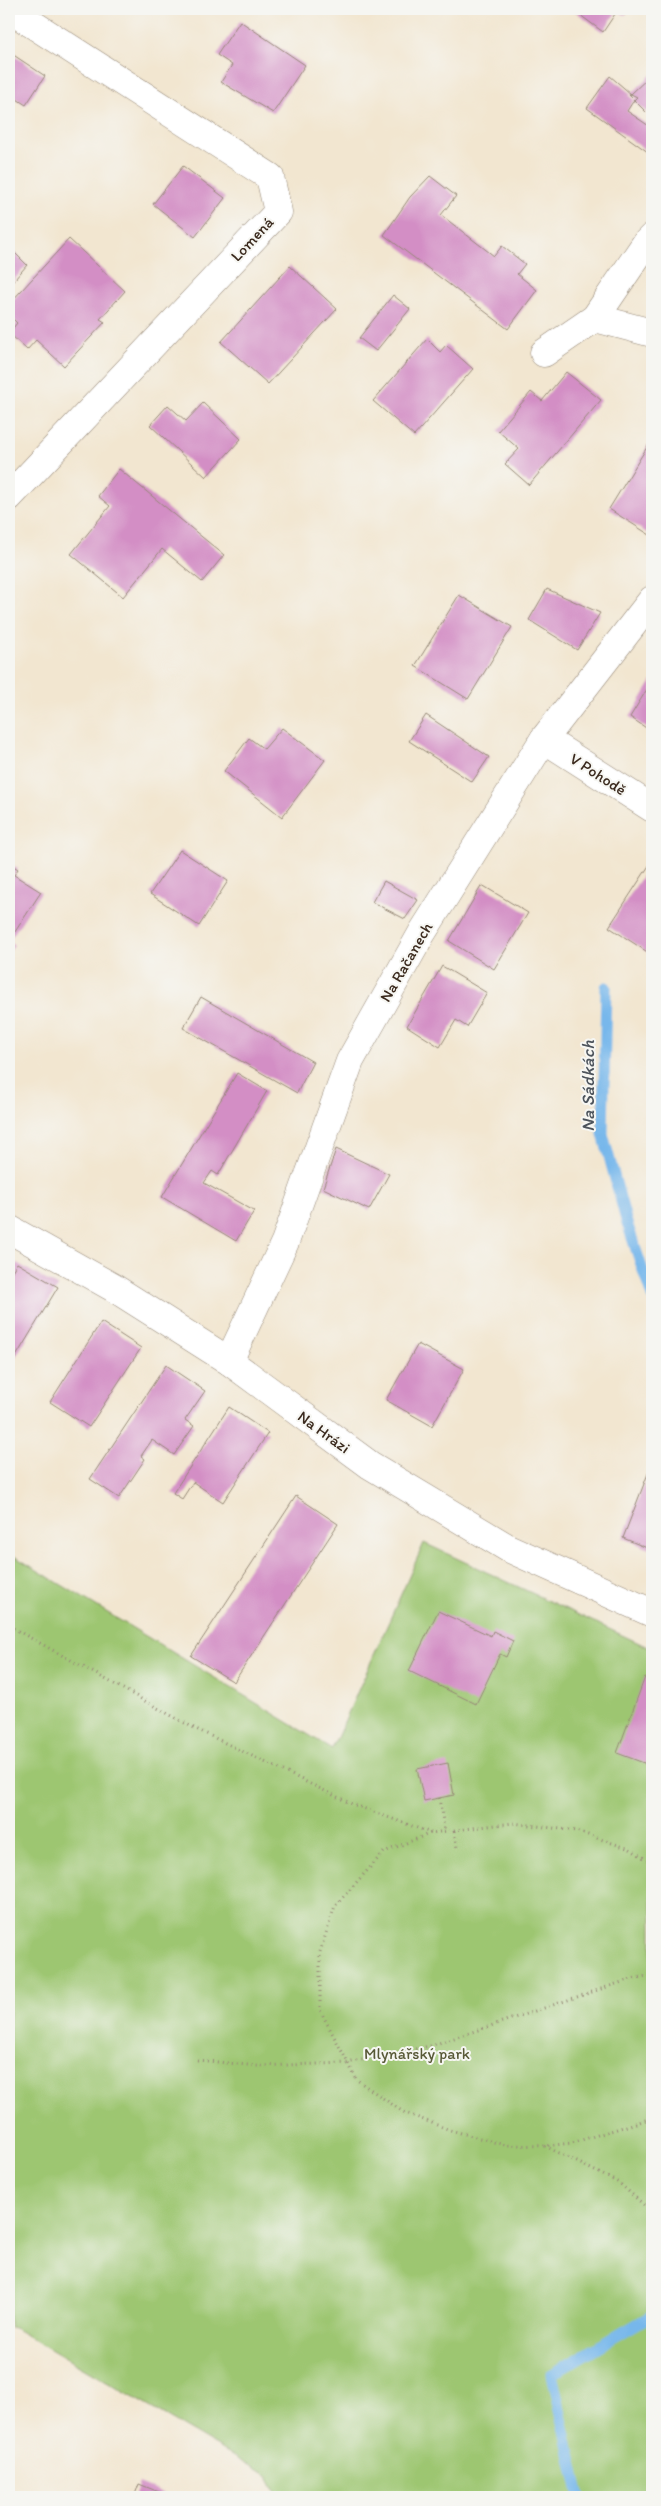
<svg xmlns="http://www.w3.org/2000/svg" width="661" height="2506" viewBox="0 0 661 2506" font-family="Itim,sans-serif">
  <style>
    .green { fill: #9dc671; stroke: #6c7848 }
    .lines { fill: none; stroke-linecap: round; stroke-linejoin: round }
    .stream { stroke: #77b7eb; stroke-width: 11 }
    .building { fill: #d38ec5 }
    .street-casing { stroke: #968877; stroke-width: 29 }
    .path { stroke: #968877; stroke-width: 3; stroke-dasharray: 1 4; stroke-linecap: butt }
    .street { stroke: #fff; stroke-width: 28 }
    .labels { text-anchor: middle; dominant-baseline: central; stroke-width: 4; stroke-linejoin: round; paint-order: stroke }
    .street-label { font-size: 16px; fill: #3b2a1e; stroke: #f6f6f2 }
    .park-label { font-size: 16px; fill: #585937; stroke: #f6f6f2 }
    .water-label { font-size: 18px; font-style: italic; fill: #4d545c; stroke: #f6f6f2 }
  </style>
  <rect width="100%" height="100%" fill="#f6f6f2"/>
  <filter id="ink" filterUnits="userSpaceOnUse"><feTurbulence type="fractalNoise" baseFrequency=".02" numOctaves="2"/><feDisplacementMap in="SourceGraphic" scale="10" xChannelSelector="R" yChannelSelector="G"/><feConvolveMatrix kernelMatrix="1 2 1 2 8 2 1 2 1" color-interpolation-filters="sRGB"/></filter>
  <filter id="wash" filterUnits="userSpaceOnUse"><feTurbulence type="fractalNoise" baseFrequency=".0096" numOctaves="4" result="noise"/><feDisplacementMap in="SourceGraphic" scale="20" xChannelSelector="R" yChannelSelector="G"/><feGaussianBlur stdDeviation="1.12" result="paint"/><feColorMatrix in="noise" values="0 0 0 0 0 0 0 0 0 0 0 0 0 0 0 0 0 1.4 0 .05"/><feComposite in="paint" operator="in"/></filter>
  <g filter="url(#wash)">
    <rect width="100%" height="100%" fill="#f2e6d0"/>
    <!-- green -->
    <polygon class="green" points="424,1543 652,1649 652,2497 279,2497 268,2476 14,2328 9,2327 9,1553 332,1749"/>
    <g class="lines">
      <!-- stream -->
      <g class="stream">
        <polyline points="606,987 603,1134 626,1220 652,1297"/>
        <polyline points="580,2497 552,2374 652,2315"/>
      </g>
    </g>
    <g id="blocks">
      <!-- building -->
      <g class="building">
        <polygon points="572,9 630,9 625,15 617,11 603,32"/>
        <polygon points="240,21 305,65 273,113 221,82 232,65 217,55"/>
        <polygon points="9,52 45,76 26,105 9,94"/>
        <polygon points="652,74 652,118 634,100 637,97 631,94"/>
        <polygon points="610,76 631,94 629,95 634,100 627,111 652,128 652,155 587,108"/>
        <polygon points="183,166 225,198 195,237 153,204"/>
        <polygon points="430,176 456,196 441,215 494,256 502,246 525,264 517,274 537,290 508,329 384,235 410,197"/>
        <polygon points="69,239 125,291 100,319 105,322 64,366 36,340 27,350 9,333 17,323 9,315 9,304"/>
        <polygon points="9,247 27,265 9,286"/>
        <polygon points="290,266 337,309 268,384 221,342"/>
        <polygon points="393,295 410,309 376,351 359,338"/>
        <polygon points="427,339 440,352 446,345 473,369 414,436 373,401"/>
        <polygon points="566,372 601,400 529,485 505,464 519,449 498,431 531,392 542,401"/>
        <polygon points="203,403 241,439 206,477 150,425 168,405 186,421"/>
        <polygon points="652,439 652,531 650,535 609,509"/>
        <polygon points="119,469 224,555 202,582 162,549 123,597 71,554 110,506 98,496"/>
        <polygon points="547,589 600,613 577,650 529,620"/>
        <polygon points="459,595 512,627 468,699 415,666"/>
        <polygon points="652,681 652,732 630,717"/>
        <polygon points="426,715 489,757 472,782 409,741"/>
        <polygon points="282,728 325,760 282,817 224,771 249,738 264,749"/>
        <polygon points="180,850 228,881 199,926 150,894"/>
        <polygon points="652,861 652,955 609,927"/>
        <polygon points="9,863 18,869 14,875 41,892 9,941"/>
        <polygon points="384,881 418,900 405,919 372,902"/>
        <polygon points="482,885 528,913 494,969 449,941"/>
        <polygon points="9,941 14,945 9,953"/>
        <polygon points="442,966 487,993 467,1027 456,1020 440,1047 407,1026"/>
        <polygon points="201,997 313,1062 297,1093 183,1028"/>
        <polygon points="237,1073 267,1091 218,1175 212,1171 204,1183 254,1211 236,1241 162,1197"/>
        <polygon points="336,1149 389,1174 369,1210 323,1188"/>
        <polygon points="17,1263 58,1287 9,1368 9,1276"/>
        <polygon points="101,1322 141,1348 89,1427 50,1402"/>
        <polygon points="418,1344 464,1369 432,1426 386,1400"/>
        <polygon points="166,1365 205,1391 185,1420 194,1426 174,1455 152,1440 141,1456 145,1459 119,1498 90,1479"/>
        <polygon points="229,1407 268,1433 223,1502 193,1482 182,1499 173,1493"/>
        <polygon points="649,1471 652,1472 652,1550 623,1538"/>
        <polygon points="296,1496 338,1524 234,1682 191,1656"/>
        <polygon points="438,1611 491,1636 493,1631 513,1641 506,1657 500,1654 476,1704 409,1671"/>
        <polygon points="645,1677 652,1679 652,1766 617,1753"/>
        <polygon points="448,1763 454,1795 424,1801 417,1769"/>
        <polygon points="139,2484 164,2494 163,2497 134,2497"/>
      </g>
    </g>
  </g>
  <g filter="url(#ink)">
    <use href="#blocks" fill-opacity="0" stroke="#968877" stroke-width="1"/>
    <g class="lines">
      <!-- street casing -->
      <g class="street-casing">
        <g id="street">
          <polyline points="595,318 652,333"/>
          <polyline points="544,353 595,318 646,243 652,237"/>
          <polyline points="9,497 278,212 270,177 9,9"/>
          <polyline points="544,739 652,808"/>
          <polyline points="9,1229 114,1288 229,1361 370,1465 508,1548 652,1613"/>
          <polyline points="229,1361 285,1242 350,1061 422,933 544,739 652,600"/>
        </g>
      </g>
      <!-- path -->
      <g class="path">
        <polyline points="9,1626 192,1727 352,1804 431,1833"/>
        <polyline points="439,1798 445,1832"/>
        <polyline points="454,1831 457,1848"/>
        <polyline points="652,1863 630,1849 576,1831 513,1823 431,1833 384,1852 335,1906 320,1952 320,2010 357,2080 403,2112 450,2130 505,2145 545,2146 572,2143 652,2118"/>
        <polyline points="197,2060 257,2066 347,2063 430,2046 631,1979 652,1975"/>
        <polyline points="545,2146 619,2183 652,2212"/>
      </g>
      <!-- street -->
      <use href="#street" class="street"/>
    </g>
  </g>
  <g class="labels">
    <!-- street labels -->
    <g class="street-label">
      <text transform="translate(252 239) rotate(-47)">Lomená</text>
      <text transform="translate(598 774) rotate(33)">V Pohodě</text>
      <text transform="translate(406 962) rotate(-60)">Na Račanech</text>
      <text transform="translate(324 1432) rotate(36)">Na Hrázi</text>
    </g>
    <!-- park labels -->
    <g class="park-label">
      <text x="417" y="2053">Mlynářský park</text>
    </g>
    <!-- water labels -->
    <g class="water-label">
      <text transform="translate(588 1086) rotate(-90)">Na Sádkách</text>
    </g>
  </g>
  <!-- margin -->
  <rect width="661" height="2506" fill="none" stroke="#f6f6f2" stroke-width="30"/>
</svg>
